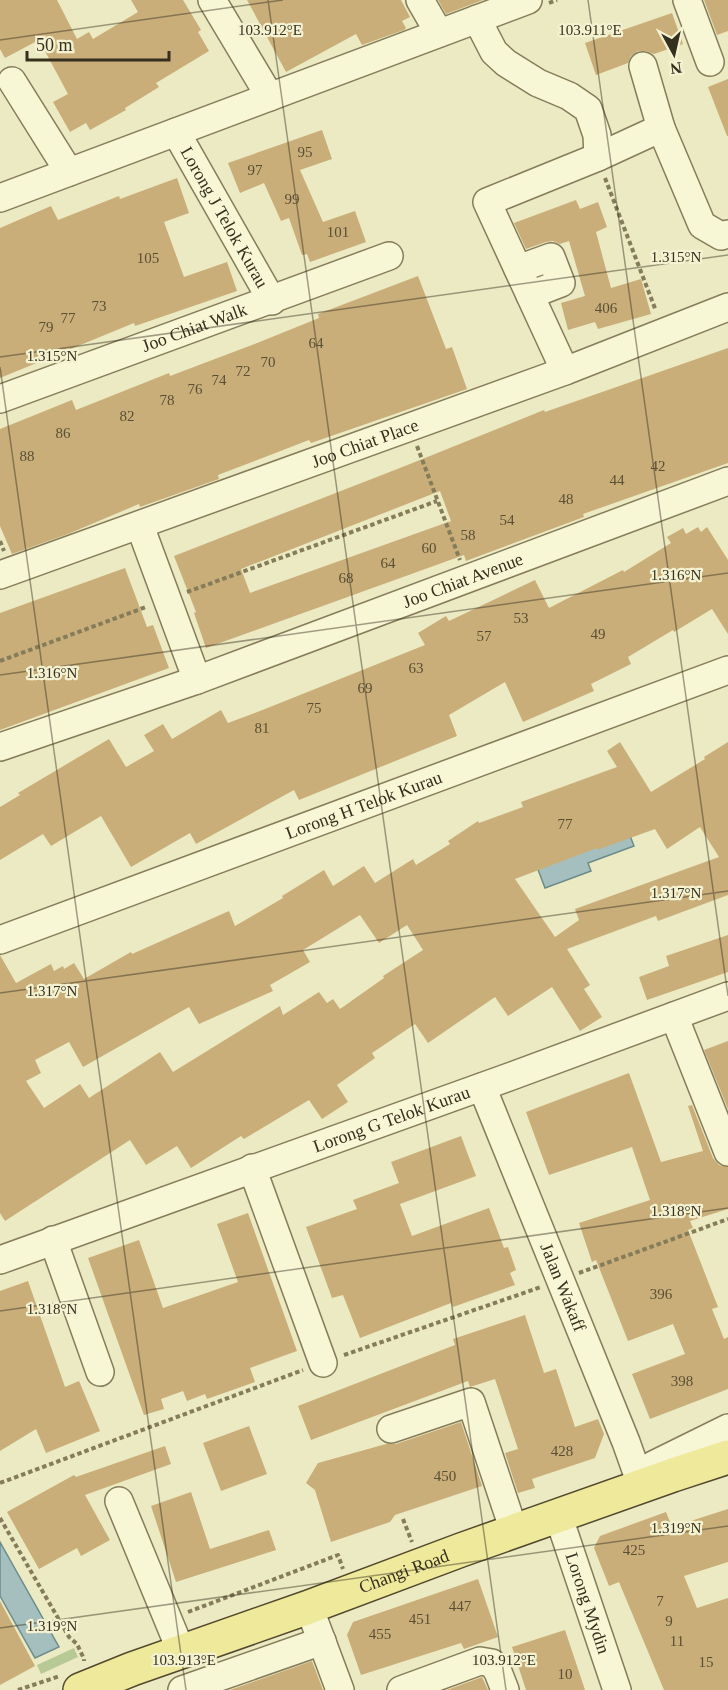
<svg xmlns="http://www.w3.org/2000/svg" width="728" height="1690" viewBox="0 0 728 1690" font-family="'Times New Roman',serif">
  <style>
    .green { fill: #b7ca96 }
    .water { fill: #a4bfbe; stroke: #6c8c8c; stroke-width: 1.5 }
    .building { fill: #c9ae79; fill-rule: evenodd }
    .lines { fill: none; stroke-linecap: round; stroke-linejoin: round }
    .minor-casing { stroke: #857c5a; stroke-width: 30 }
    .major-casing { stroke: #53482e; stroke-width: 36 }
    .path { stroke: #857c5a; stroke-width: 4; stroke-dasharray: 4.5 3; stroke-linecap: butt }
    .minor { stroke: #f7f6d5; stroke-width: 27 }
    .major { stroke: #eee99b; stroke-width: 33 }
    .ticks { fill: none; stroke: #352f1e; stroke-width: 1.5; stroke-opacity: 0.45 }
    .labels { text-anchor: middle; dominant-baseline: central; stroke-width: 4.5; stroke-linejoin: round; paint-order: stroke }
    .number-label { font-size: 15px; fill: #5a4f35 }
    .street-label { font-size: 18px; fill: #352f1e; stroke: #f4f2d1 }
    .ticks-label { font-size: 15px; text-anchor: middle; fill: #352f1e; stroke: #f4f2d1; stroke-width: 4.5; stroke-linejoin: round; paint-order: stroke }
  </style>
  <rect width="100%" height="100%" fill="#eceac2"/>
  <!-- green -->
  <polygon class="green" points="74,1648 78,1657 41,1674 37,1665"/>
  <!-- water -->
  <g class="water">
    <polygon points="629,833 634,846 588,863 591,871 545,888 537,867"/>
    <polygon points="0,1542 59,1647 35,1658 0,1596"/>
  </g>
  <!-- building -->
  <g class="building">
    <polygon points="0,0 57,0 77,39 89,32 93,39 138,12 131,0 183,0 201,30 198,32 209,51 156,83 159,87 125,108 126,110 90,130 86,123 70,132 53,102 68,94 39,40 5,58 0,49"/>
    <polygon points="247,0 401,0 410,17 402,21 406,28 404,30 362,45 356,34 286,72"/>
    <polygon points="438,0 483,0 446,14"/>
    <polygon points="704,0 728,0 728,31 717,35"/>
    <polygon points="672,13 683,44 654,54 646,51 638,51 631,56 628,63 596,75 585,43"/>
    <polygon points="728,79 728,136 727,136 708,87"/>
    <polygon points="322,130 332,159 300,170 323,222 355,211 366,242 310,262 307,254 302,255 289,218 281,221 264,183 240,193 228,163"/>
    <polygon points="177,178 189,213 164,222 184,277 227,262 237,291 135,326 134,323 0,378 0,228 51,206 58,220 119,196 120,199"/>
    <polygon points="576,200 580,209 598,202 607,227 596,232 611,288 641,279 651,314 598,329 595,322 568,330 561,303 585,296 569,241 560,244 553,241 546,242 526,249 514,223"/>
    <polygon points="418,276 446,349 452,347 467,389 311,443 309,440 218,475 219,479 140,507 139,504 68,534 12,554 0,526 0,429 72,400 76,410 169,373 170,376 252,345 319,318 318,314"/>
    <path d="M728 348V463L583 514 584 517 466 561 464 555 206 648 194 613 196 612 174 556 405 466 544 410 545 412ZM440 491 451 521 250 593 241 569Z"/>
    <polygon points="698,527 701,532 707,527 728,560 728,634 712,609 674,632 673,630 628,657 631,664 591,684 594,691 523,722 505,682 449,715 457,736 299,800 294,790 196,844 190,833 131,867 101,816 51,846 43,834 0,860 0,807 20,795 18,793 109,739 126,767 154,751 144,735 163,724 172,739 221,710 228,723 265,709 425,645 418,633 446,616 449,621 535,580 549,608 623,570 624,572 671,543 667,537 683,528 686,534"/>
    <polygon points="125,568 147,627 153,625 169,668 0,730 0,613"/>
    <path d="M620 742 651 792 705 759 704 757 728 742V895L658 921 656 916 567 949 590 985 584 989 602 1017 580 1031 552 987 508 1016 495 997 428 1043 415 1024 372 1053 375 1058 337 1085 348 1102 322 1119 309 1100 244 1139 241 1136 191 1168 177 1146 146 1165 130 1140 5 1221 0 1213V955L16 983 51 964 54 971 63 966 64 969 74 963 84 979 131 952 132 954 229 911 235 926 283 898 282 896 324 870 333 886 364 866 375 883 413 859 416 865 450 844 448 841 478 821 479 823 523 807 521 802 617 767 607 751ZM700 827 719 857 575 909 579 920 555 937 515 879 597 848V850L655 829 667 849ZM360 915 379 943 407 925 423 950 383 976 384 978 340 1009 333 999 327 1003 319 992 283 1015 280 1006 173 1072 160 1052 89 1098 80 1084 44 1108 26 1081 41 1073 35 1060 69 1042 83 1067 189 1007 199 1024 273 991 270 985 310 962 303 950Z"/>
    <polygon points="728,935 728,972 647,1000 639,977 669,966 666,956"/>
    <polygon points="728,1041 728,1109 704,1050"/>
    <polygon points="629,1073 661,1162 703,1151 688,1106 692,1105 713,1158 719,1165 728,1167 728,1209 690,1221 693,1228 688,1230 718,1307 712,1309 724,1339 728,1337 728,1389 650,1419 632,1374 685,1354 673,1324 628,1341 596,1260 592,1262 579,1223 650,1200 632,1147 549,1175 526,1112"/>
    <polygon points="461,1136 476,1176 400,1204 412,1236 489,1208 504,1248 508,1247 516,1270 510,1273 515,1285 453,1307 451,1303 360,1338 343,1295 332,1298 306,1227 357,1209 353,1200 399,1183 391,1162"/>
    <polygon points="248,1213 297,1351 250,1368 255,1382 207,1399 205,1394 187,1401 183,1391 161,1399 164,1409 144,1415 88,1258 139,1240 163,1308 238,1282 217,1224"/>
    <polygon points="28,1281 65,1387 79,1381 100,1431 46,1453 36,1429 0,1451 0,1291"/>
    <polygon points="525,1315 544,1373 556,1369 575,1427 598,1419 604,1434 595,1458 532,1479 535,1488 518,1493 505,1453 518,1449 495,1379 470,1387 468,1381 311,1440 298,1406 455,1345 453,1339"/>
    <polygon points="461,1422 482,1486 395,1515 390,1522 331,1542 315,1490 306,1483 318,1463 386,1444 396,1444"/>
    <polygon points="249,1426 267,1474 221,1491 203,1443"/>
    <polygon points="165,1446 171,1464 85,1495 110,1540 81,1556 77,1548 39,1569 7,1512 74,1475 76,1477"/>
    <polygon points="191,1492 210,1549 269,1530 276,1550 176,1582 151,1506"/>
    <polygon points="728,1509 728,1562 684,1576 697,1608 728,1598 728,1690 664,1690 619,1582 609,1586 594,1548 600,1536 666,1512 672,1527"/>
    <polygon points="478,1579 498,1637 464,1649 461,1643 361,1675 347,1635 353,1622"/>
    <polygon points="0,1601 35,1666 0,1685"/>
    <polygon points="565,1630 585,1690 526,1690 512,1647"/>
    <polygon points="312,1661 323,1690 230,1690"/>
    <polygon points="482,1677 488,1690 447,1690"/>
  </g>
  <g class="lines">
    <!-- minor casing -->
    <g class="minor-casing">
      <g id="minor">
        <polyline points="212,0 270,97"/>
        <polyline points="420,0 439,33"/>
        <polyline points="687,0 710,62"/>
        <polyline points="477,19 494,52 506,63 538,83 569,96 588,109 597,135 598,157 487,202 565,371"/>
        <polyline points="643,66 661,128 702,225 721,236 728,234"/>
        <polyline points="12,81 69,172"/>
        <path id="s1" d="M176 132 272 301"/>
        <polyline points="598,157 661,128"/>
        <polyline points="0,198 528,0"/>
        <polyline points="518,269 551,257 561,283 530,295"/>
        <path id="s2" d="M0 399 389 256"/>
        <polyline points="140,526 197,680"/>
        <path id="s3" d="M0 575 565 371 728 307"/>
        <path id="s4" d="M0 747 197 680 728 481"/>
        <path id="s5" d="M0 940 728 670"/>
        <polyline points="674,1016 728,1152"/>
        <path id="s6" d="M482 1087 626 1442 642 1487"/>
        <polyline points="252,1168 323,1363"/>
        <polyline points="53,1240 100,1372"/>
        <path id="s7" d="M0 1260 509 1077 728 996"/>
        <polyline points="391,1429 471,1402 514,1531"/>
        <polyline points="654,1482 651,1469 653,1465 728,1428"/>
        <polyline points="119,1501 181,1651"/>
        <path id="s8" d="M558 1515 617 1690"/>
        <polyline points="309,1607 340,1690"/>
        <polyline points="182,1690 322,1641"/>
        <polyline points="401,1690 480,1661 492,1663 498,1672 505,1690"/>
      </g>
    </g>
    <!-- major casing -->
    <g class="major-casing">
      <g id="major">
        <path id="s9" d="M80 1690 132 1669 309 1607 461 1550 673 1475 728 1457"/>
      </g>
    </g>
    <!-- path -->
    <g class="path">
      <polyline points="549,3 557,0"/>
      <polyline points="605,178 656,311"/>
      <polyline points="417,446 460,560"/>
      <polyline points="0,541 4,551"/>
      <polyline points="187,592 437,501"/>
      <polyline points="0,661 146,607"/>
      <polyline points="579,1273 728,1219"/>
      <polyline points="344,1355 541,1287"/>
      <polyline points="0,1483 303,1370"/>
      <polyline points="0,1518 69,1637 77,1644 84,1659 84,1661"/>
      <polyline points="403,1519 412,1542"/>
      <polyline points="188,1612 338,1555 343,1569"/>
      <polyline points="18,1690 60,1676"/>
    </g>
    <!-- minor -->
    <use href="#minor" class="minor"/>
    <!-- major -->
    <use href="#major" class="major"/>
  </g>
  <!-- ticks -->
  <path class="ticks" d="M268 0 506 1690M588 0 728 996M0 40 283 0M0 357 728 255M0 367 186 1690M0 675 728 573M0 993 728 891M0 1311 728 1208M0 1628 728 1526"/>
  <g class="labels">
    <!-- number labels -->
    <g class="number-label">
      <text x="305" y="152">95</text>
      <text x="255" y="170">97</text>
      <text x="292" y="199">99</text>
      <text x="338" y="232">101</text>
      <text x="148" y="258">105</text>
      <text x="99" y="306">73</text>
      <text x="606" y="308">406</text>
      <text x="68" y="318">77</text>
      <text x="46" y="327">79</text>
      <text x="316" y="343">64</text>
      <text x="268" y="362">70</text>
      <text x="243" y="371">72</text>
      <text x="219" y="380">74</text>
      <text x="195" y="389">76</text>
      <text x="167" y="400">78</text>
      <text x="127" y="416">82</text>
      <text x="63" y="433">86</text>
      <text x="27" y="456">88</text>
      <text x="658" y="466">42</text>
      <text x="617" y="480">44</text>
      <text x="566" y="499">48</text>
      <text x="507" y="520">54</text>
      <text x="468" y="535">58</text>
      <text x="429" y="548">60</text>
      <text x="388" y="563">64</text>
      <text x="346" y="578">68</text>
      <text x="521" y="618">53</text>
      <text x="598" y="634">49</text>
      <text x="484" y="636">57</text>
      <text x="416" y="668">63</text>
      <text x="365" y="688">69</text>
      <text x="314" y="708">75</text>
      <text x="262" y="728">81</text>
      <text x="565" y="824">77</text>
      <text x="661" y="1294">396</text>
      <text x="682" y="1381">398</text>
      <text x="562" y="1451">428</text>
      <text x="445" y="1476">450</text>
      <text x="634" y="1550">425</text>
      <text x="660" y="1601">7</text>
      <text x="460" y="1606">447</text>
      <text x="420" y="1619">451</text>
      <text x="669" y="1621">9</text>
      <text x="380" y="1634">455</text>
      <text x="677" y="1641">11</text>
      <text x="706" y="1662">15</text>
      <text x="565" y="1674">10</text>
    </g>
    <!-- street labels -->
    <g class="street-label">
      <text stroke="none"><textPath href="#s1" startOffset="98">Lorong J Telok Kurau</textPath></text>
      <text stroke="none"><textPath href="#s2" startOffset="207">Joo Chiat Walk</textPath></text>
      <text stroke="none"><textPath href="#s3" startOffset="388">Joo Chiat Place</textPath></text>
      <text stroke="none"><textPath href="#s4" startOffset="492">Joo Chiat Avenue</textPath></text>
      <text stroke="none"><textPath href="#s5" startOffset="388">Lorong H Telok Kurau</textPath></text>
      <text stroke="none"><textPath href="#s7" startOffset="416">Lorong G Telok Kurau</textPath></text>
      <text stroke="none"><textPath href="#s6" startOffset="216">Jalan Wakaff</textPath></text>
      <text stroke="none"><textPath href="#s9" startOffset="345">Changi Road</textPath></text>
      <text stroke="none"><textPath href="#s8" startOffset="93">Lorong Mydin</textPath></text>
    </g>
  </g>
  <g class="ticks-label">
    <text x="270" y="35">103.912°E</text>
    <text x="590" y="35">103.911°E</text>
    <text x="676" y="262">1.315°N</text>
    <text x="52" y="361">1.315°N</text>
    <text x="676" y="580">1.316°N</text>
    <text x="52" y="678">1.316°N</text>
    <text x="676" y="898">1.317°N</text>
    <text x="52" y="996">1.317°N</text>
    <text x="676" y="1216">1.318°N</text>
    <text x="52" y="1314">1.318°N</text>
    <text x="676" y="1533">1.319°N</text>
    <text x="52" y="1631">1.319°N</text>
    <text x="184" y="1665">103.913°E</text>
    <text x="504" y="1665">103.912°E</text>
  </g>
  <!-- north arrow -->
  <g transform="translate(674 54) rotate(172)" stroke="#f4f2d1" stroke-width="4.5" paint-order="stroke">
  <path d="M0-4.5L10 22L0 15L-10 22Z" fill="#352f1e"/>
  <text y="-9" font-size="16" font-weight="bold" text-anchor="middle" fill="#352f1e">N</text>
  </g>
  <!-- scale -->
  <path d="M27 51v9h142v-9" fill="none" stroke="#352f1e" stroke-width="3"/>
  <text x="36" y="51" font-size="18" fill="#352f1e" stroke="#f4f2d1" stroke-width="4.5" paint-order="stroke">50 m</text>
</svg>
